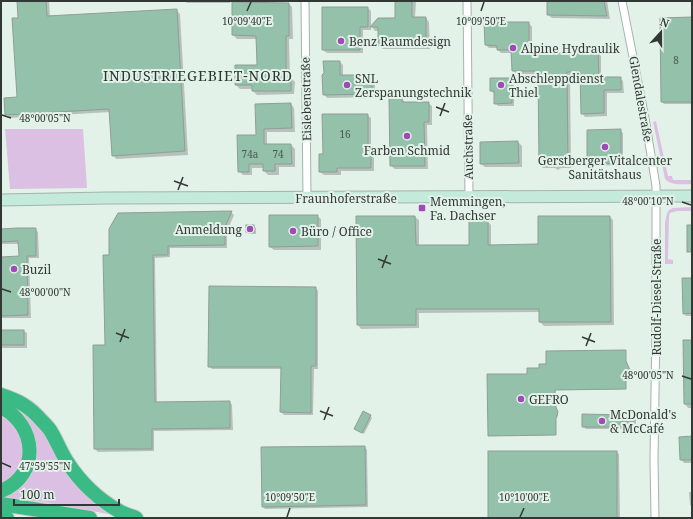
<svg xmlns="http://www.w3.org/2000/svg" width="693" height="519" viewBox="0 0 693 519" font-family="'Noto Serif',serif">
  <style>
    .green { fill: #dcc0e3 }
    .shadow { fill: #0003 }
    .building { fill: #93c1a9; stroke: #909e97 }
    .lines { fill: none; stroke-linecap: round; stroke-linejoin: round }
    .street-casing { stroke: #a4b3ab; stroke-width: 9 }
    .secondary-casing { stroke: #a4b3ab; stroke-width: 13 }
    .highway-casing { stroke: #cecfcf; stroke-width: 16 }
    .street { stroke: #fff; stroke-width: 7 }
    .secondary { stroke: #c4eadb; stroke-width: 11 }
    .highway { stroke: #3bba86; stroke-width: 14 }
    .ticks { fill: none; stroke: #323835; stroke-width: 1.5 }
    .poi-dot { fill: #a149b6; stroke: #e3f2e9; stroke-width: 1.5 }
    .labels { text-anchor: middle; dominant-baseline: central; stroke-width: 4; stroke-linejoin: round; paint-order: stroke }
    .number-label { font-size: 10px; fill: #4a5a52 }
    .poi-label { font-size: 12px; fill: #323835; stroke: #e3f2e9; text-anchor: start }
    .street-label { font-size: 12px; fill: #323835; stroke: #e3f2e9 }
    .quarter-label { font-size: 14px; letter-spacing: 1px; fill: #2a3630; stroke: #e3f2e9 }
    .ticks-label { font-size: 10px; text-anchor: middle; fill: #323835; stroke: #e3f2e9; stroke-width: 4; stroke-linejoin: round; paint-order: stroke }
  </style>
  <rect width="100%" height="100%" fill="#e3f2e9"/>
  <!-- green -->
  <g class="green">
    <path d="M656 121 668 176H672L673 180H692V184C683 184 671 186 665 179L653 122Z"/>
    <polygon points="5,129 83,129 87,188 10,189"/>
    <polygon points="692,207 692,211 677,211 670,213 669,217 668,259 673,260 673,264 665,264 665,223 667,213 669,210 673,208"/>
    <polygon points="4,400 25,410 110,509 108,514 42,502 4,497 32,461"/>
    <polygon points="1,411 24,439 22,466 1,487"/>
  </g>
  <!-- shadow -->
  <g class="shadow">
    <polygon points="18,1 49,1 50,17 176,10 180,14 188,155 116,159 113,155 110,112 10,118 6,114 18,98 19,19"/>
    <polygon points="185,1 230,1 230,3 187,3"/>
    <polygon points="396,1 423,1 416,1 415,18 426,18 429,22 430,49 383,49 379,46 379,31 375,31 372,27 379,19 396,18"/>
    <polygon points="506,1 528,1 528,2 507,2"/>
    <polygon points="548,1 607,1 610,19 552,18 548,15"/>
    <polygon points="289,4 292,7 293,39 289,39 290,78 291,78 295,82 294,94 257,95 253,91 253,89 240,89 236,85 258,66 257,39 237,39 233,35"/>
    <polygon points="368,8 371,11 371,30 363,30 363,53 327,53 323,50"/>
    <polygon points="692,18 692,104 664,104 662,102"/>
    <polygon points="529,23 532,27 532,54 598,53 601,56 601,78 620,78 623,81 624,93 607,93 607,116 585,117 582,113 581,75 570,75 571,168 561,168 558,170 555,168 543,168 540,165 538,74 516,74 513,70 513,53 501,53 498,50 498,48 489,48 486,45"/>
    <polygon points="340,62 343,65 343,76 371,76 375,80 375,97 327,98 324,94"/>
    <polygon points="511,79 514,81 514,106 498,106 495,103 495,94 491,91"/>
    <polygon points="402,98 405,103 428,103 432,106 432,125 427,125 428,169 395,169 391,166"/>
    <polygon points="291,104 294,108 295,132 267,132 267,145 291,145 295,149 295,167 279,167 279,175 268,175 264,171 264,168 252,168 252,175 243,175 239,171 257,136"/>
    <polygon points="367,115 371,118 371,156 374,158 374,171 341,171 341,175 324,175 320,172 324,155"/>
    <polygon points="620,130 623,133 623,165 591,166 588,163"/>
    <polygon points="481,142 518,142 522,146 522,167 485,167 481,164"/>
    <polygon points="231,212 234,215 227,231 227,248 170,248 170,257 155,258 157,403 230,402 232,405 233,430 154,431 154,451 98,452 95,449 106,346 110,256"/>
    <polygon points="317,216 321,219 321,250 274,250 270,247"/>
    <polygon points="415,217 419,220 419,246 470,246 487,221 491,225 491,246 539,245 610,217 613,220 614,325 544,326 540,322 540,312 419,313 419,328 361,329 358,325"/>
    <polygon points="247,226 254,226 256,228 256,234 249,234 247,232"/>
    <polygon points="35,229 38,232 39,258 29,258 31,318 1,318 1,258 20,257 19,244 1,244 1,230"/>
    <polygon points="692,279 692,316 686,316 684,313"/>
    <polygon points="316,288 318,291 318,369 314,369 313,415 284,415 281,412 282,369 212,369 209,366"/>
    <polygon points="1,331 24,331 27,333 27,348 1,348"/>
    <polygon points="692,341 692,408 688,408 685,404"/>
    <polygon points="626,362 630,371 626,382 626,389 555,390 556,408 558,412 558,416 556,419 556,435 489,436 528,375 547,365"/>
    <polygon points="634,413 636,415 636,424 623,424 623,429 586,429 583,426 626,416"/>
    <polygon points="370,416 372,418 364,434 357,430"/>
    <polygon points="692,437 692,463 684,463 681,459"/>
    <polygon points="365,447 367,450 368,507 265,509 263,506"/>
    <polygon points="616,452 619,454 620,518 489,518"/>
    <polygon points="689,492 692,492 692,507 690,505"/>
  </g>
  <!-- building -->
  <g class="building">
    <polygon points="17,1 46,1 47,16 177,9 185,151 112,156 109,109 5,115 4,98 17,97 12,18 18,18"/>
    <polygon points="395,1 412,1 412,17 426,17 426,46 378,46 378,27 370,27 378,18 395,18"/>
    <polygon points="547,1 604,1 607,16 547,15"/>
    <polygon points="232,2 289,3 289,36 286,36 286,77 291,77 291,91 252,91 252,85 235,85 235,65 257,65 256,36 232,35"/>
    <polygon points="322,7 368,7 368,27 360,27 360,50 322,50"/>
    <polygon points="692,17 692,102 661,102 660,18"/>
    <polygon points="484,22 529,22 529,53 598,52 599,77 621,77 621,90 604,90 604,113 581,114 580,72 567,72 568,165 558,165 554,167 551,165 539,165 538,72 535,72 535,71 512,71 511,50 497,50 497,46 485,45"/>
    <polygon points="323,61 340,61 340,75 372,75 372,94 323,95 322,75 324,73"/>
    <polygon points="490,78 512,78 512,103 494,104 494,91 490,91"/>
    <polygon points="389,97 402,97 402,102 429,102 429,122 424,122 425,166 390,166"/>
    <polygon points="291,103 292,128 264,129 264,144 291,144 292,164 275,164 275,171 263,171 263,164 249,164 249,172 238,172 237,135 256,135 255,104"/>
    <polygon points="322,114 368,114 368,154 371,154 371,168 337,168 337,172 319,172 319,154 323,154"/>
    <polygon points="621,129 621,163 587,164 587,130"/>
    <polygon points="518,141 519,163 480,164 480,142"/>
    <polygon points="232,211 225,227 225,245 168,246 168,255 153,255 155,402 230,401 230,428 152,429 152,449 94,449 93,345 105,345 103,255 109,255 109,229 118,213"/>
    <polygon points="269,215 318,215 318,246 269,247"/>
    <polygon points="356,216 415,216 416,245 469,245 469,220 488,220 488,245 538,244 538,216 610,216 611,322 539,322 539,309 416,309 416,325 357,325"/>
    <rect x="246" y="225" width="8" height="7"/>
    <rect x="687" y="225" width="5" height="27"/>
    <polygon points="18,228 36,228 36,256 27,256 28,315 1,316 1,257 19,256 18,241 1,242 1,229"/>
    <polygon points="682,278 692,278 692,313 683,314"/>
    <polygon points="209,286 316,287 316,366 311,366 311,413 280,412 281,367 208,367"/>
    <rect x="1" y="330" width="23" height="15"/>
    <polygon points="683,340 692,340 692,404 684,404"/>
    <polygon points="626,350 626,361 630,370 626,381 626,389 555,390 556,407 558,412 556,418 556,435 488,436 487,374 527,374 527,368 539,368 539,364 546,364 546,351"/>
    <polygon points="363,411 371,415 362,433 354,429"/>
    <polygon points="625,412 634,412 634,422 621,422 621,427 582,427 582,414 625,415"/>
    <polygon points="692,436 692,460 680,460 679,437"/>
    <polygon points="365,446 366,505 262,507 261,447"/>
    <rect x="488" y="451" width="129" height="67"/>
  </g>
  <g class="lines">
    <!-- street casing -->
    <g class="street-casing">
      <g id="street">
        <polyline points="305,1 307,198"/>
        <polyline points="467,1 469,197"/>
        <polyline points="622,1 645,118 656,186 656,327 654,460 655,518"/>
      </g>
    </g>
    <!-- secondary casing -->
    <g class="secondary-casing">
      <polyline id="secondary" points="1,200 107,198 692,196"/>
    </g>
    <!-- highway casing -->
    <g class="highway-casing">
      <g id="highway">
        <path d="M1 395C19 401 29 406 42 421 45 424 48 427 50 430 57 441 61 453 68 463 80 482 99 500 119 511 124 514 131 516 136 518"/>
        <path d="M1 407C37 425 41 475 1 491"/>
        <polyline points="1,504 90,518"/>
        <polyline points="1,517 7,518"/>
      </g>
    </g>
    <!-- street -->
    <use href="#street" class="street"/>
    <!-- secondary -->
    <use href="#secondary" class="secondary"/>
    <!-- highway -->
    <use href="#highway" class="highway"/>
  </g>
  <!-- ticks -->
  <path class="ticks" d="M247 11 251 2M481 11 484 2M436 107 449 112M2 115 11 118M440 116 445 103M174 181 188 186M178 190 183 177M682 202 691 205M378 259 391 264M382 268 387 255M2 289 11 292M116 333 129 338M582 337 595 342M120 342 125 329M586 346 591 333M682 376 691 379M320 411 333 416M324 420 329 407M2 463 11 467M287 517 290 508M520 517 524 508"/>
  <!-- markers -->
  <g class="poi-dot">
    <circle cx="341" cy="41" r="4"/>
    <circle cx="513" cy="48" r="4"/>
    <circle cx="347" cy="85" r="4"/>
    <circle cx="501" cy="85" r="4"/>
    <circle cx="407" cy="136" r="4"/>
    <circle cx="605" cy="147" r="4"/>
    <rect x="418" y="204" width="8" height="8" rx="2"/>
    <circle cx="250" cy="229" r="4"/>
    <circle cx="293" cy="231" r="4"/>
    <circle cx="14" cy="269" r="4"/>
    <circle cx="521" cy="399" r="4"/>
    <circle cx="602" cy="421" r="4"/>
  </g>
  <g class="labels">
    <!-- number labels -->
    <g class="number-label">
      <text x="676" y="60">8</text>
      <text x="345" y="134">16</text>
      <text x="250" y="154">74a</text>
      <text x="278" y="154">74</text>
    </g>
    <!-- poi labels -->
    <g class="poi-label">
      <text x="349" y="41">Benz Raumdesign</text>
      <text x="521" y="48">Alpine Hydraulik</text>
      <text x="355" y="78">SNL<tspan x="355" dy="14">Zerspanungstechnik</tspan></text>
      <text x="509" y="78">Abschleppdienst<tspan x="509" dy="14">Thiel</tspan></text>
      <text x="407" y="150" text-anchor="middle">Farben Schmid</text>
      <text x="605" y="160" text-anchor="middle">Gerstberger Vitalcenter<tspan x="605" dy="14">Sanitätshaus</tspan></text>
      <text x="430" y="201">Memmingen,<tspan x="430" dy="14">Fa. Dachser</tspan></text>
      <text x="242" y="229" text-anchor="end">Anmeldung</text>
      <text x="301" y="231">Büro / Office</text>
      <text x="22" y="269">Buzil</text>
      <text x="529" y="399">GEFRO</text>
      <text x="610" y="414">McDonald's<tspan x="610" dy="14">&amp; McCafé</tspan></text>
    </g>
    <!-- street labels -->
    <g class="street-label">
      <text transform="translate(306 99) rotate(-91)">Eislebenstraße</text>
      <text transform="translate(641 99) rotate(80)">Glendalestraße</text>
      <text transform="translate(468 147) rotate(-91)">Auchstraße</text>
      <text x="346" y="198">Fraunhoferstraße</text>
      <text transform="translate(656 297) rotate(-90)">Rudolf-Diesel-Straße</text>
    </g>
    <!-- quarter labels -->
    <g class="quarter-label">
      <text x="198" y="75">INDUSTRIEGEBIET-NORD</text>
    </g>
  </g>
  <g class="ticks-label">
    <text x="247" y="25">10°09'40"E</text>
    <text x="481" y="25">10°09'50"E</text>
    <text x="45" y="122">48°00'05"N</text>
    <text x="648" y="205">48°00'10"N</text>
    <text x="45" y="296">48°00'00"N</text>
    <text x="648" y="379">48°00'05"N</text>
    <text x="45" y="470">47°59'55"N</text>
    <text x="290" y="501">10°09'50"E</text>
    <text x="524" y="501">10°10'00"E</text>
  </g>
  <!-- border -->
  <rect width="693" height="519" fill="none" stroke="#323835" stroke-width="4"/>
  <!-- north arrow -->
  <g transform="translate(661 32) rotate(21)" stroke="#e3f2e9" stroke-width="3" paint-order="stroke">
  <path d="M0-3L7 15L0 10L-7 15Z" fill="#323835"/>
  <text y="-6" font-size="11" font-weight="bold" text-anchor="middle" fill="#323835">N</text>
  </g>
  <!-- scale -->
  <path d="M14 499v6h105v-6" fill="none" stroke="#323835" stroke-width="2"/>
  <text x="20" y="499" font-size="12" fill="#323835" stroke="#e3f2e9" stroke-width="3" paint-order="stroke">100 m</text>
</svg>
